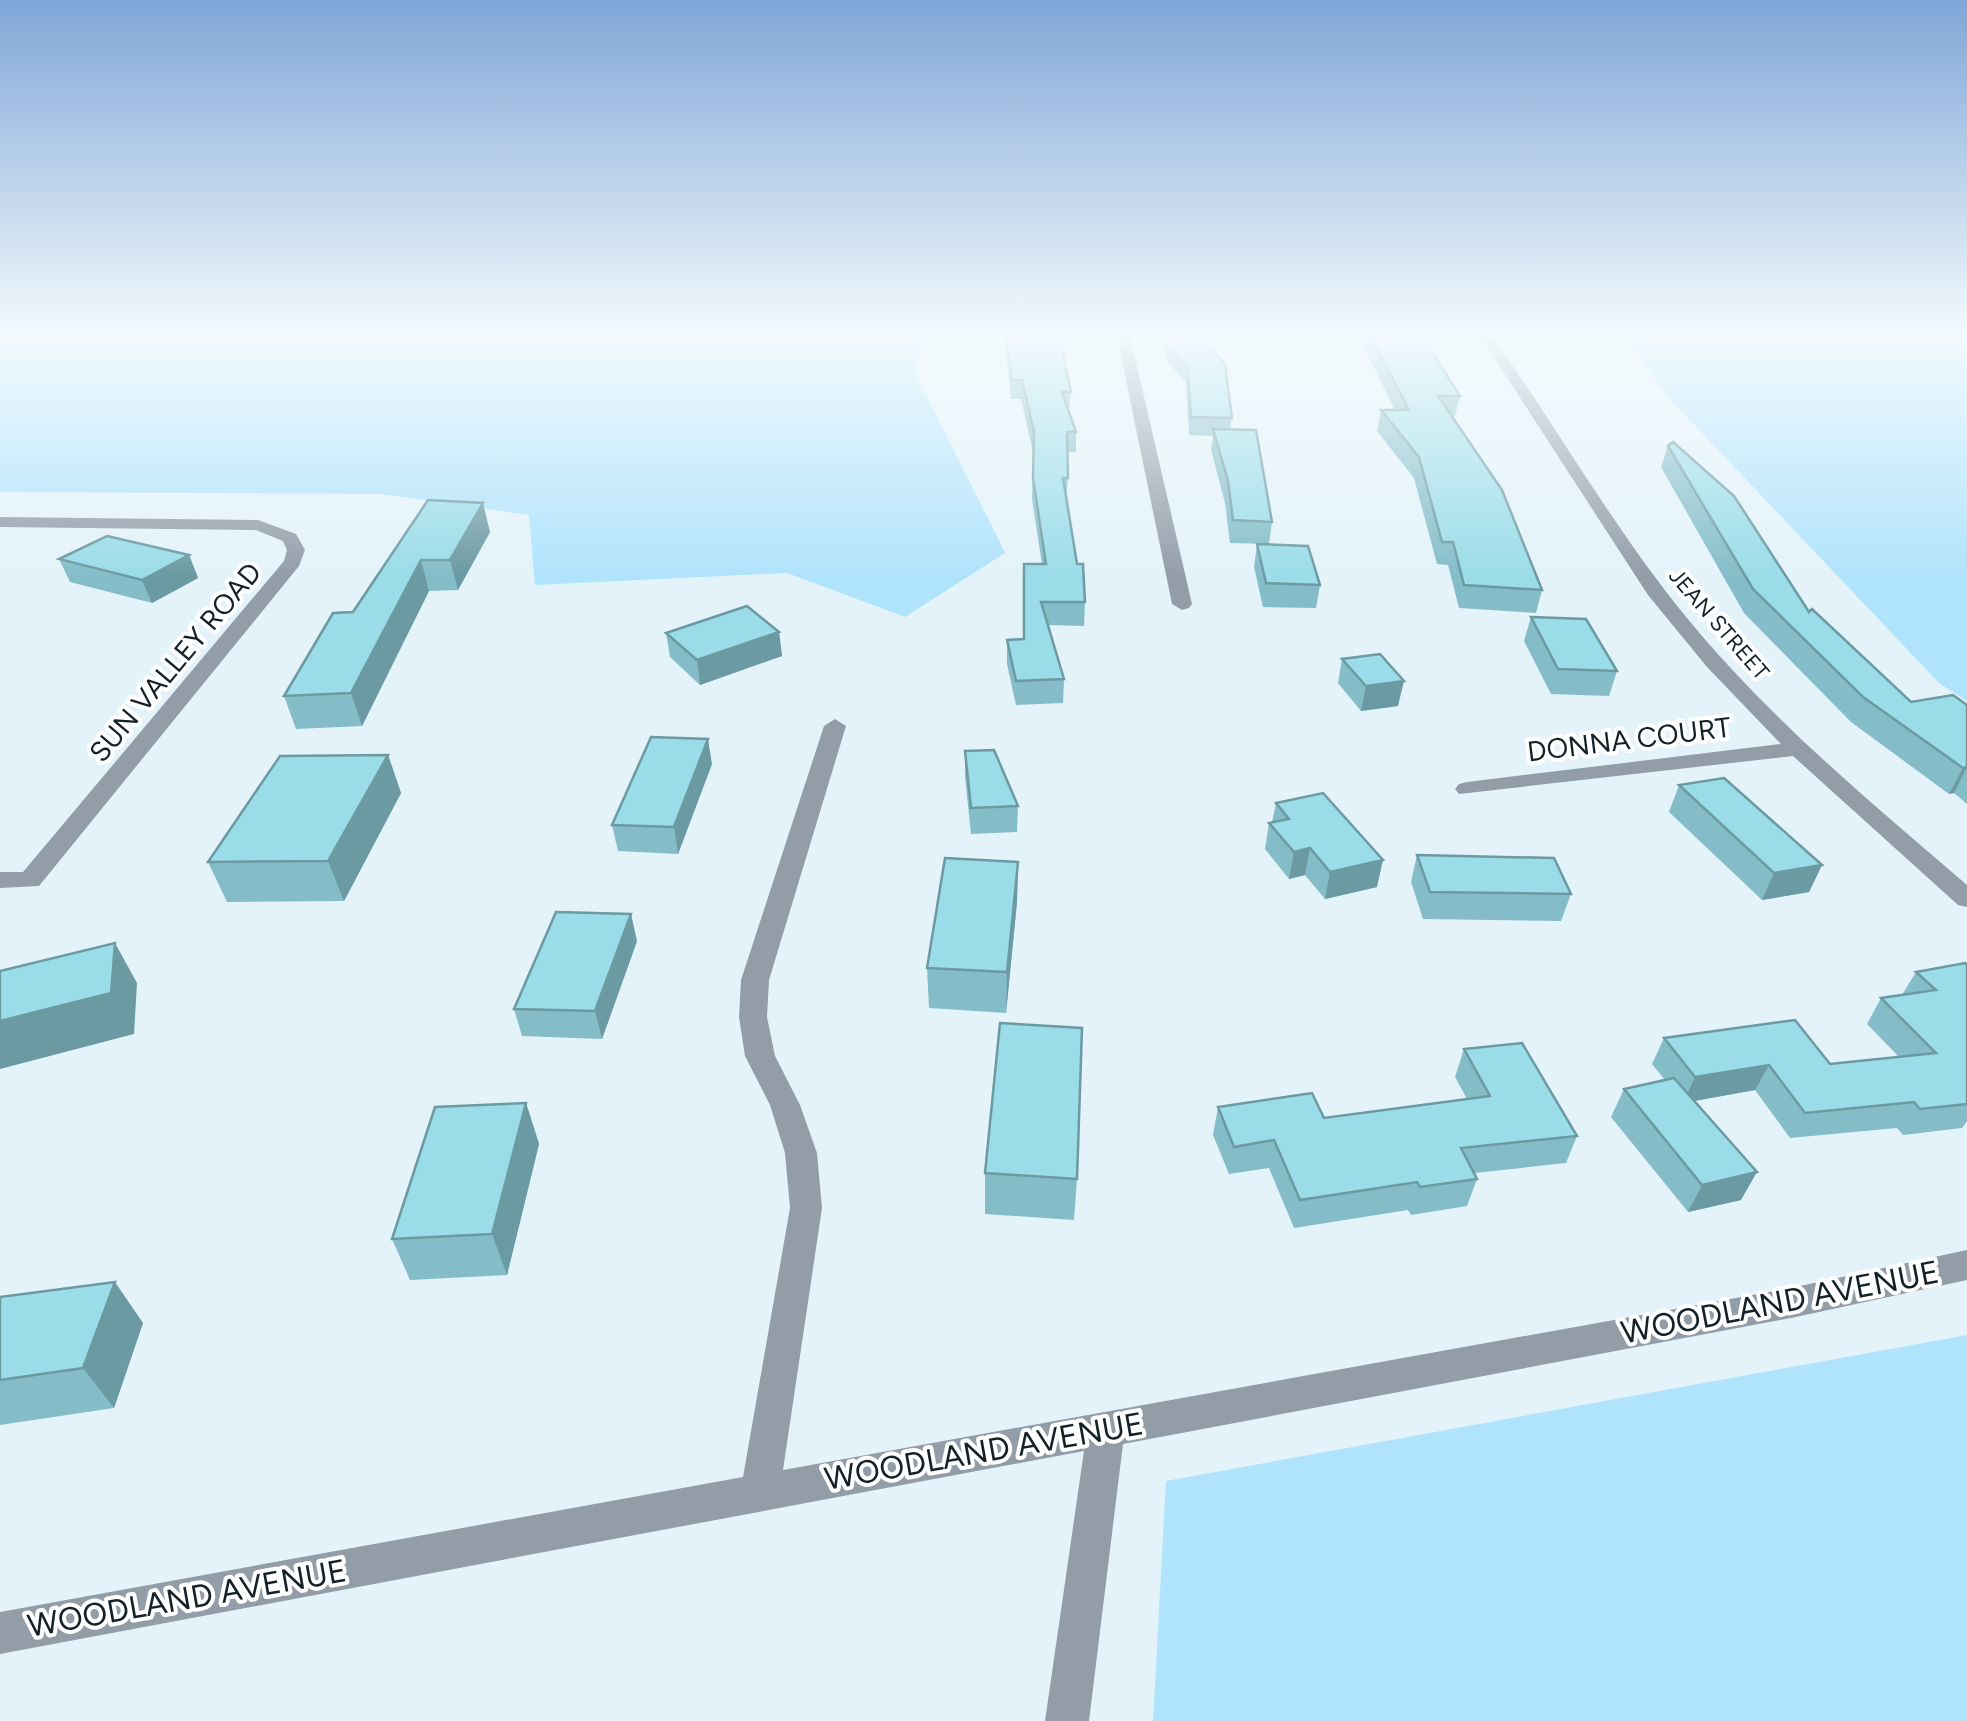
<svg xmlns="http://www.w3.org/2000/svg" width="1967" height="1721" viewBox="0 0 1967 1721" font-family="Figtree,sans-serif">
  <style>
    .green { fill: #b0e3fc }
    .lines { fill: none; stroke-linecap: round; stroke-linejoin: round }
    .minor { fill: #929da8; fill-rule: evenodd }
    .wall { fill: #84bdc8 }
    .shaded-wall { fill: #6c9aa2 }
    .building { fill: #9adce8; stroke: #6c9aa2; stroke-width: 2.5 }
    .labels { text-anchor: middle; dominant-baseline: central; stroke-width: 8; stroke-linejoin: round; paint-order: stroke }
    .far-street-label { font-size: 22px; fill: #132128; stroke: #fff }
    .street-label { font-size: 28px; fill: #132128; stroke: #fff }
    .near-street-label { font-size: 32px; fill: #132128; stroke: #fff }
  </style>
  <rect width="100%" height="100%" fill="#e4f3fa"/>
  <!-- green -->
  <g class="green">
    <polygon points="0,336 922,336 915,372 1005,553 905,617 787,573 535,585 529,515 381,494 0,492"/>
    <polygon points="1624,336 1967,336 1967,701 1939,683 1670,399"/>
    <polygon points="1967,1335 1967,1721 1153,1721 1166,1481"/>
  </g>
  <g class="lines">
    <!-- minor -->
    <g class="minor">
      <polygon points="1117,336 1130,336 1192,604 1189,608 1182,610 1172,604"/>
      <path d="M1480 336H1492C1558 429 1614 529 1687 618 1769 718 1869 801 1967 885V907L1958 905 1793 756 1459 794 1455 789 1459 784 1467 782 1781 744 1707 667 1648 595Z"/>
      <polygon points="0,517 258,520 296,534 305,550 299,566 39,886 0,888 0,872 23,872 284,561 287,550 283,541 256,530 0,527"/>
      <polygon points="835,719 846,726 769,980 767,1017 775,1056 800,1105 817,1153 822,1208 783,1470 1791,1288 1967,1250 1967,1280 1791,1318 1123,1444 1089,1721 1045,1721 1084,1451 0,1654 0,1612 743,1477 790,1208 785,1153 770,1105 745,1056 739,1017 741,980 824,726"/>
    </g>
  </g>
  <!-- wall -->
  <g class="wall">
    <polygon points="1004,336 1059,336 1071,392 1069,411 1076,432 1076,452 1067,452 1068,478 1066,499 1077,564 1085,602 1084,626 1048,625 1064,679 1063,703 1016,705 1007,664 1007,640 1024,639 1042,564 1032,499 1033,452 1021,399 1011,399"/>
    <polygon points="1164,336 1208,336 1209,347 1232,418 1230,429 1272,522 1269,544 1230,543 1225,503 1211,450 1213,436 1189,435 1186,382 1166,360"/>
    <polygon points="1366,336 1422,336 1460,396 1455,416 1452,416 1542,590 1536,613 1459,608 1448,565 1437,564 1414,478 1377,431 1381,410 1395,410 1364,347"/>
    <polygon points="1668,446 1809,612 1911,702 1967,705 1967,804 1954,793 1949,794 1851,722 1744,613 1661,467"/>
    <polygon points="428,500 490,532 458,590 429,591 362,726 296,729 284,696 353,612"/>
    <polygon points="1257,544 1320,585 1316,608 1263,607 1254,567"/>
    <polygon points="189,555 198,578 152,603 70,582 59,559"/>
    <polygon points="1531,617 1617,671 1609,696 1551,694 1524,641"/>
    <polygon points="779,632 782,656 700,685 670,657 666,633"/>
    <polygon points="1342,659 1398,706 1361,711 1338,683"/>
    <polygon points="965,751 1018,806 1017,832 971,834 965,777"/>
    <polygon points="388,755 401,793 344,901 227,902 208,862"/>
    <polygon points="712,764 678,854 618,851 612,825"/>
    <polygon points="1679,785 1822,865 1809,892 1762,900 1669,812"/>
    <polygon points="1276,803 1377,887 1325,899 1305,875 1289,879 1265,849 1269,823 1272,822"/>
    <polygon points="1417,855 1571,894 1561,921 1423,919 1411,882"/>
    <polygon points="1018,862 1017,902 1006,1013 929,1008 927,968"/>
    <polygon points="637,941 602,1039 522,1036 514,1009"/>
    <polygon points="1967,965 1967,1121 1962,1128 1903,1135 1897,1128 1790,1138 1755,1090 1694,1101 1741,1200 1688,1212 1611,1117 1624,1089 1665,1080 1652,1064 1664,1038 1830,1064 1899,1057 1867,1024 1881,998 1902,995 1916,972"/>
    <polygon points="1464,1049 1577,1136 1566,1163 1475,1173 1477,1179 1467,1206 1411,1215 1408,1210 1294,1228 1269,1168 1229,1174 1213,1135 1218,1107 1324,1118 1467,1099 1455,1077"/>
    <polygon points="526,1103 539,1144 507,1275 410,1280 392,1239"/>
    <polygon points="985,1173 1077,1179 1074,1220 985,1214"/>
    <polygon points="0,1297 143,1323 114,1408 0,1425"/>
  </g>
  <!-- shaded-wall -->
  <g class="shaded-wall">
    <polygon points="483,503 490,532 458,590 450,560"/>
    <polygon points="189,555 198,578 152,603 142,580"/>
    <polygon points="421,560 429,591 362,726 351,693"/>
    <polygon points="779,632 782,656 700,685 697,660"/>
    <polygon points="1404,681 1398,706 1361,711 1366,686"/>
    <polygon points="708,739 712,764 678,854 674,827"/>
    <polygon points="388,755 401,793 344,901 328,861"/>
    <polygon points="1967,767 1954,793 1949,794 1963,768"/>
    <polygon points="1310,848 1305,875 1289,879 1294,852"/>
    <polygon points="1383,860 1377,887 1325,899 1330,872"/>
    <polygon points="1018,862 1017,902 1006,1013 1007,972"/>
    <polygon points="1822,865 1809,892 1762,900 1774,873"/>
    <polygon points="631,914 637,941 602,1039 595,1011"/>
    <polygon points="115,943 137,983 134,1034 0,1069 0,1021"/>
    <polygon points="1769,1065 1755,1090 1683,1103 1695,1077"/>
    <polygon points="526,1103 539,1144 507,1275 492,1234"/>
    <polygon points="1757,1172 1741,1200 1688,1212 1702,1185"/>
    <polygon points="115,1282 143,1323 114,1408 83,1368"/>
  </g>
  <!-- building -->
  <g class="building">
    <polygon points="1006,336 1059,336 1071,392 1062,392 1076,432 1067,432 1068,478 1063,478 1077,564 1083,564 1085,602 1041,602 1064,679 1016,681 1007,640 1024,639 1024,564 1046,564 1033,478 1034,432 1022,380 1012,380"/>
    <polygon points="1167,336 1208,336 1209,347 1225,364 1232,418 1191,417 1187,365 1168,344"/>
    <polygon points="1370,336 1422,336 1460,396 1438,396 1502,490 1542,590 1464,585 1453,542 1442,542 1419,457 1381,410 1409,410"/>
    <polygon points="1213,429 1256,430 1272,522 1233,520 1228,481"/>
    <polygon points="1673,442 1734,496 1809,612 1812,609 1911,702 1953,695 1967,705 1967,767 1963,768 1863,697 1753,589 1668,446"/>
    <polygon points="428,500 483,503 450,560 421,560 351,693 284,696 333,613 353,612"/>
    <polygon points="107,536 189,555 142,580 59,559"/>
    <polygon points="1257,544 1308,546 1320,585 1266,583"/>
    <polygon points="747,606 779,632 697,660 666,633"/>
    <polygon points="1531,617 1586,619 1617,671 1558,669"/>
    <polygon points="1380,654 1404,681 1366,686 1342,659"/>
    <polygon points="651,737 708,739 674,827 612,825"/>
    <polygon points="994,750 1018,806 971,808 965,751"/>
    <polygon points="388,755 328,861 208,862 280,756"/>
    <polygon points="1724,778 1822,865 1774,873 1679,785"/>
    <polygon points="1323,793 1383,860 1330,872 1310,848 1294,852 1269,823 1289,819 1276,803"/>
    <polygon points="1417,855 1554,858 1571,894 1430,892"/>
    <polygon points="945,858 1018,862 1007,972 927,968"/>
    <polygon points="556,912 631,914 595,1011 514,1009"/>
    <polygon points="115,943 111,993 0,1021 0,971"/>
    <polygon points="1965,963 1967,965 1967,1104 1920,1109 1914,1102 1805,1113 1769,1065 1695,1077 1664,1038 1795,1020 1830,1064 1936,1053 1881,998 1936,990 1916,972"/>
    <polygon points="1000,1023 1082,1028 1077,1179 985,1173"/>
    <polygon points="1522,1043 1577,1136 1461,1148 1477,1179 1420,1187 1417,1182 1300,1200 1274,1140 1234,1147 1218,1107 1312,1093 1324,1118 1490,1096 1464,1049"/>
    <polygon points="1674,1078 1757,1172 1702,1185 1624,1089"/>
    <polygon points="526,1103 492,1234 392,1239 435,1107"/>
    <polygon points="115,1282 83,1368 0,1380 0,1297"/>
  </g>
  <!-- sky -->
  <linearGradient id="sky" x2="0" y2="1"><stop stop-color="#7fa6d7"/><stop offset="0.58" stop-color="#f3fafd"/><stop offset="1" stop-color="#f3fafd" stop-opacity="0"/></linearGradient>
  <rect width="1967" height="577" fill="url(#sky)"/>
  <g class="labels">
    <!-- far-street labels -->
    <g class="far-street-label">
      <text transform="translate(1719 624) rotate(49)">JEAN STREET</text>
    </g>
    <!-- street labels -->
    <g class="street-label">
      <text transform="translate(175 662) rotate(-50)">SUN VALLEY ROAD</text>
      <text transform="translate(1629 739) rotate(-7)">DONNA COURT</text>
    </g>
    <!-- near-street labels -->
    <g class="near-street-label">
      <text transform="translate(1780 1302) rotate(-11)">WOODLAND AVENUE</text>
      <text transform="translate(984 1451) rotate(-10)">WOODLAND AVENUE</text>
      <text transform="translate(187 1598) rotate(-10)">WOODLAND AVENUE</text>
    </g>
  </g>
</svg>
